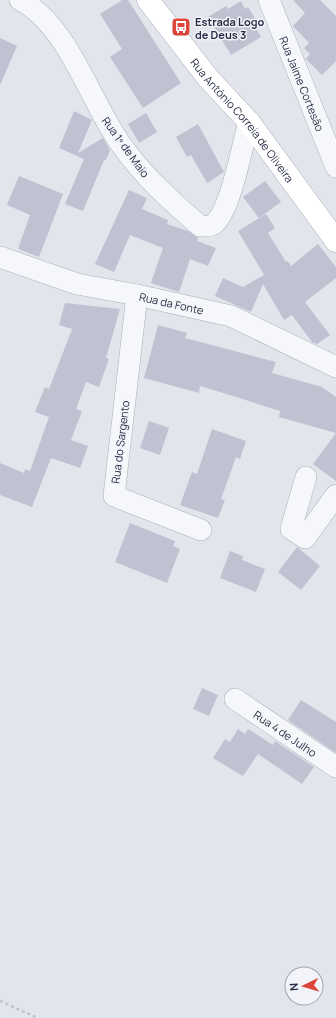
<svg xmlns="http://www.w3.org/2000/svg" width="336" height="1018" viewBox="0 0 336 1018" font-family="Manrope,sans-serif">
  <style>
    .building { fill: #bfc2d0 }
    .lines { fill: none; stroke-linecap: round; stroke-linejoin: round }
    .street-casing { stroke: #abaebb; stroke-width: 22 }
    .secondary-casing { stroke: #abaebb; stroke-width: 23 }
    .path { stroke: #c0c2cb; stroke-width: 2.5; stroke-dasharray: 3 3; stroke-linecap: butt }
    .street { stroke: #f6f7fa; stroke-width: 21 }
    .secondary { stroke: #fff; stroke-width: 22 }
    .labels { text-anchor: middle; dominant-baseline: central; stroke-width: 3; stroke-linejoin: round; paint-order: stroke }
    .poi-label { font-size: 11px; font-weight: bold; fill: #282d47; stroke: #f3f4f9; text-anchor: start }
    .street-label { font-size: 11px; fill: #282d47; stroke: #f3f4f9 }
  </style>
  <rect width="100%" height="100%" fill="#e3e5ed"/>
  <!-- building -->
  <g class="building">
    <polygon points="122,0 128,0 181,83 143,108 110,57 122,49 100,14"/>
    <polygon points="293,0 320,0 336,16 336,61 322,75 306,59 310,54 304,48 309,43 293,26 305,13"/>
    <polygon points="241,1 245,9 248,7 260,26 256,28 261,37 231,55 208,17 226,6 228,9"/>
    <polygon points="0,38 17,46 0,85"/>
    <polygon points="74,111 92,120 78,153 103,138 110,150 106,160 104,160 83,211 65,204 84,159 59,148"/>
    <polygon points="146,113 157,132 139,143 128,124"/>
    <polygon points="198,124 224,172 207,183 191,155 187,157 176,137"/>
    <polygon points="19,176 63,194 39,257 18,249 30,215 7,205"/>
    <polygon points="265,181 281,202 259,218 243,197"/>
    <polygon points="129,190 147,198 142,209 168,220 167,224 188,231 198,237 197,241 216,248 208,266 190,259 179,292 151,283 163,248 130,235 114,272 95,264"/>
    <polygon points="266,214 275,228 268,233 286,262 288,261 291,266 318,244 336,267 336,278 305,302 330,335 317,344 312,342 292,315 284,320 263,284 251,312 215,296 223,278 243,287 264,275 238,231"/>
    <polygon points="65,303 120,309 106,358 109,359 99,387 86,382 76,409 82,411 71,440 88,446 80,468 51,458 32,507 0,495 0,463 24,473 25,469 30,471 49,417 35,412 45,387 49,389 72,329 59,325"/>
    <polygon points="158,325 187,333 185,338 276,362 272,373 322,387 336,397 336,433 279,417 280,411 233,396 200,386 199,393 144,378"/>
    <polygon points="149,421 169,428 160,455 140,448"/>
    <polygon points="212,429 246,441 240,459 236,457 221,499 225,500 218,518 180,505 192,472 197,474"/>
    <polygon points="336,433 336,481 313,464"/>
    <polygon points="130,523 175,541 173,546 180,549 167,583 115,562"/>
    <polygon points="297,547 320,566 301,590 278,572"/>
    <polygon points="230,551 243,556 242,560 265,569 256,592 220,578"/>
    <polygon points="202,688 218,695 209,716 193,709"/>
    <polygon points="301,700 336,722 336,753 288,720"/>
    <polygon points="238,729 245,734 248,729 273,745 275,741 314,767 302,784 258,754 243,776 213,758 225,739 230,742"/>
  </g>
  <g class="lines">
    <!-- street casing -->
    <g class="street-casing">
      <g id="street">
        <path d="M20 0C68 25 89 99 120 143 142 175 170 200 200 226 204 226 210 227 214 224 231 210 242 145 249 122"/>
        <path id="s1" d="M269 0 336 167"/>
        <path id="s2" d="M0 257 77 284 137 295 231 316 336 367"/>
        <polyline points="137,295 114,496 201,530"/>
        <polyline points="306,477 291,529 305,538 336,495"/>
        <path id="s3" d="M235 699 336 767"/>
      </g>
    </g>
    <!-- secondary casing -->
    <g class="secondary-casing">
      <g id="secondary">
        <path id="s4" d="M148 0 208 78 249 122 336 241"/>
      </g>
    </g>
    <!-- path -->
    <polyline class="path" points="0,1001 38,1018"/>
    <!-- street -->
    <use href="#street" class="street"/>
    <!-- secondary -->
    <use href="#secondary" class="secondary"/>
  </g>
  <!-- icons -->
  <defs>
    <g id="bus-square" transform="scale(1)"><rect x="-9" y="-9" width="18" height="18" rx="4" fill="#de463b" stroke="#f3f4f9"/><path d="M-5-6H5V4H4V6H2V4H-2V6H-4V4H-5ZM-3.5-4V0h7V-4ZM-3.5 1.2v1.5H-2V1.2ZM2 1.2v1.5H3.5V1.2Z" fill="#fff"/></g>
  </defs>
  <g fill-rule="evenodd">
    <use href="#bus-square" x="181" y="27"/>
  </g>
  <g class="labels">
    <!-- poi labels -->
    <g class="poi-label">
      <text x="195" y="21">Estrada Logo<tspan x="195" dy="13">de Deus 3</tspan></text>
    </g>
    <!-- street labels -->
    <g class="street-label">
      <text stroke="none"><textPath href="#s1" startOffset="90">Rua Jaime Cortesão</textPath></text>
      <text stroke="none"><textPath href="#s4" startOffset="153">Rua António Correia de Oliveira</textPath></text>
      <text transform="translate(126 147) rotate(54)">Rua 1º de Maio</text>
      <text stroke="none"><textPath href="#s2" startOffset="178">Rua da Fonte</textPath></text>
      <text transform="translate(120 442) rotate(-83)">Rua do Sargento</text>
      <text stroke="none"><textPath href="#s3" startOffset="61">Rua 4 de Julho</textPath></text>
    </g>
  </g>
  <!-- north arrow -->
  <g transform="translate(304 986) rotate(265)"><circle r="19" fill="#f3f4f9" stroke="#a2a4b2"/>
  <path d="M0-3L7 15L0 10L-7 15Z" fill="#de463b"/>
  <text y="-6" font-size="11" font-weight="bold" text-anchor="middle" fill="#282d47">N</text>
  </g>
</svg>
